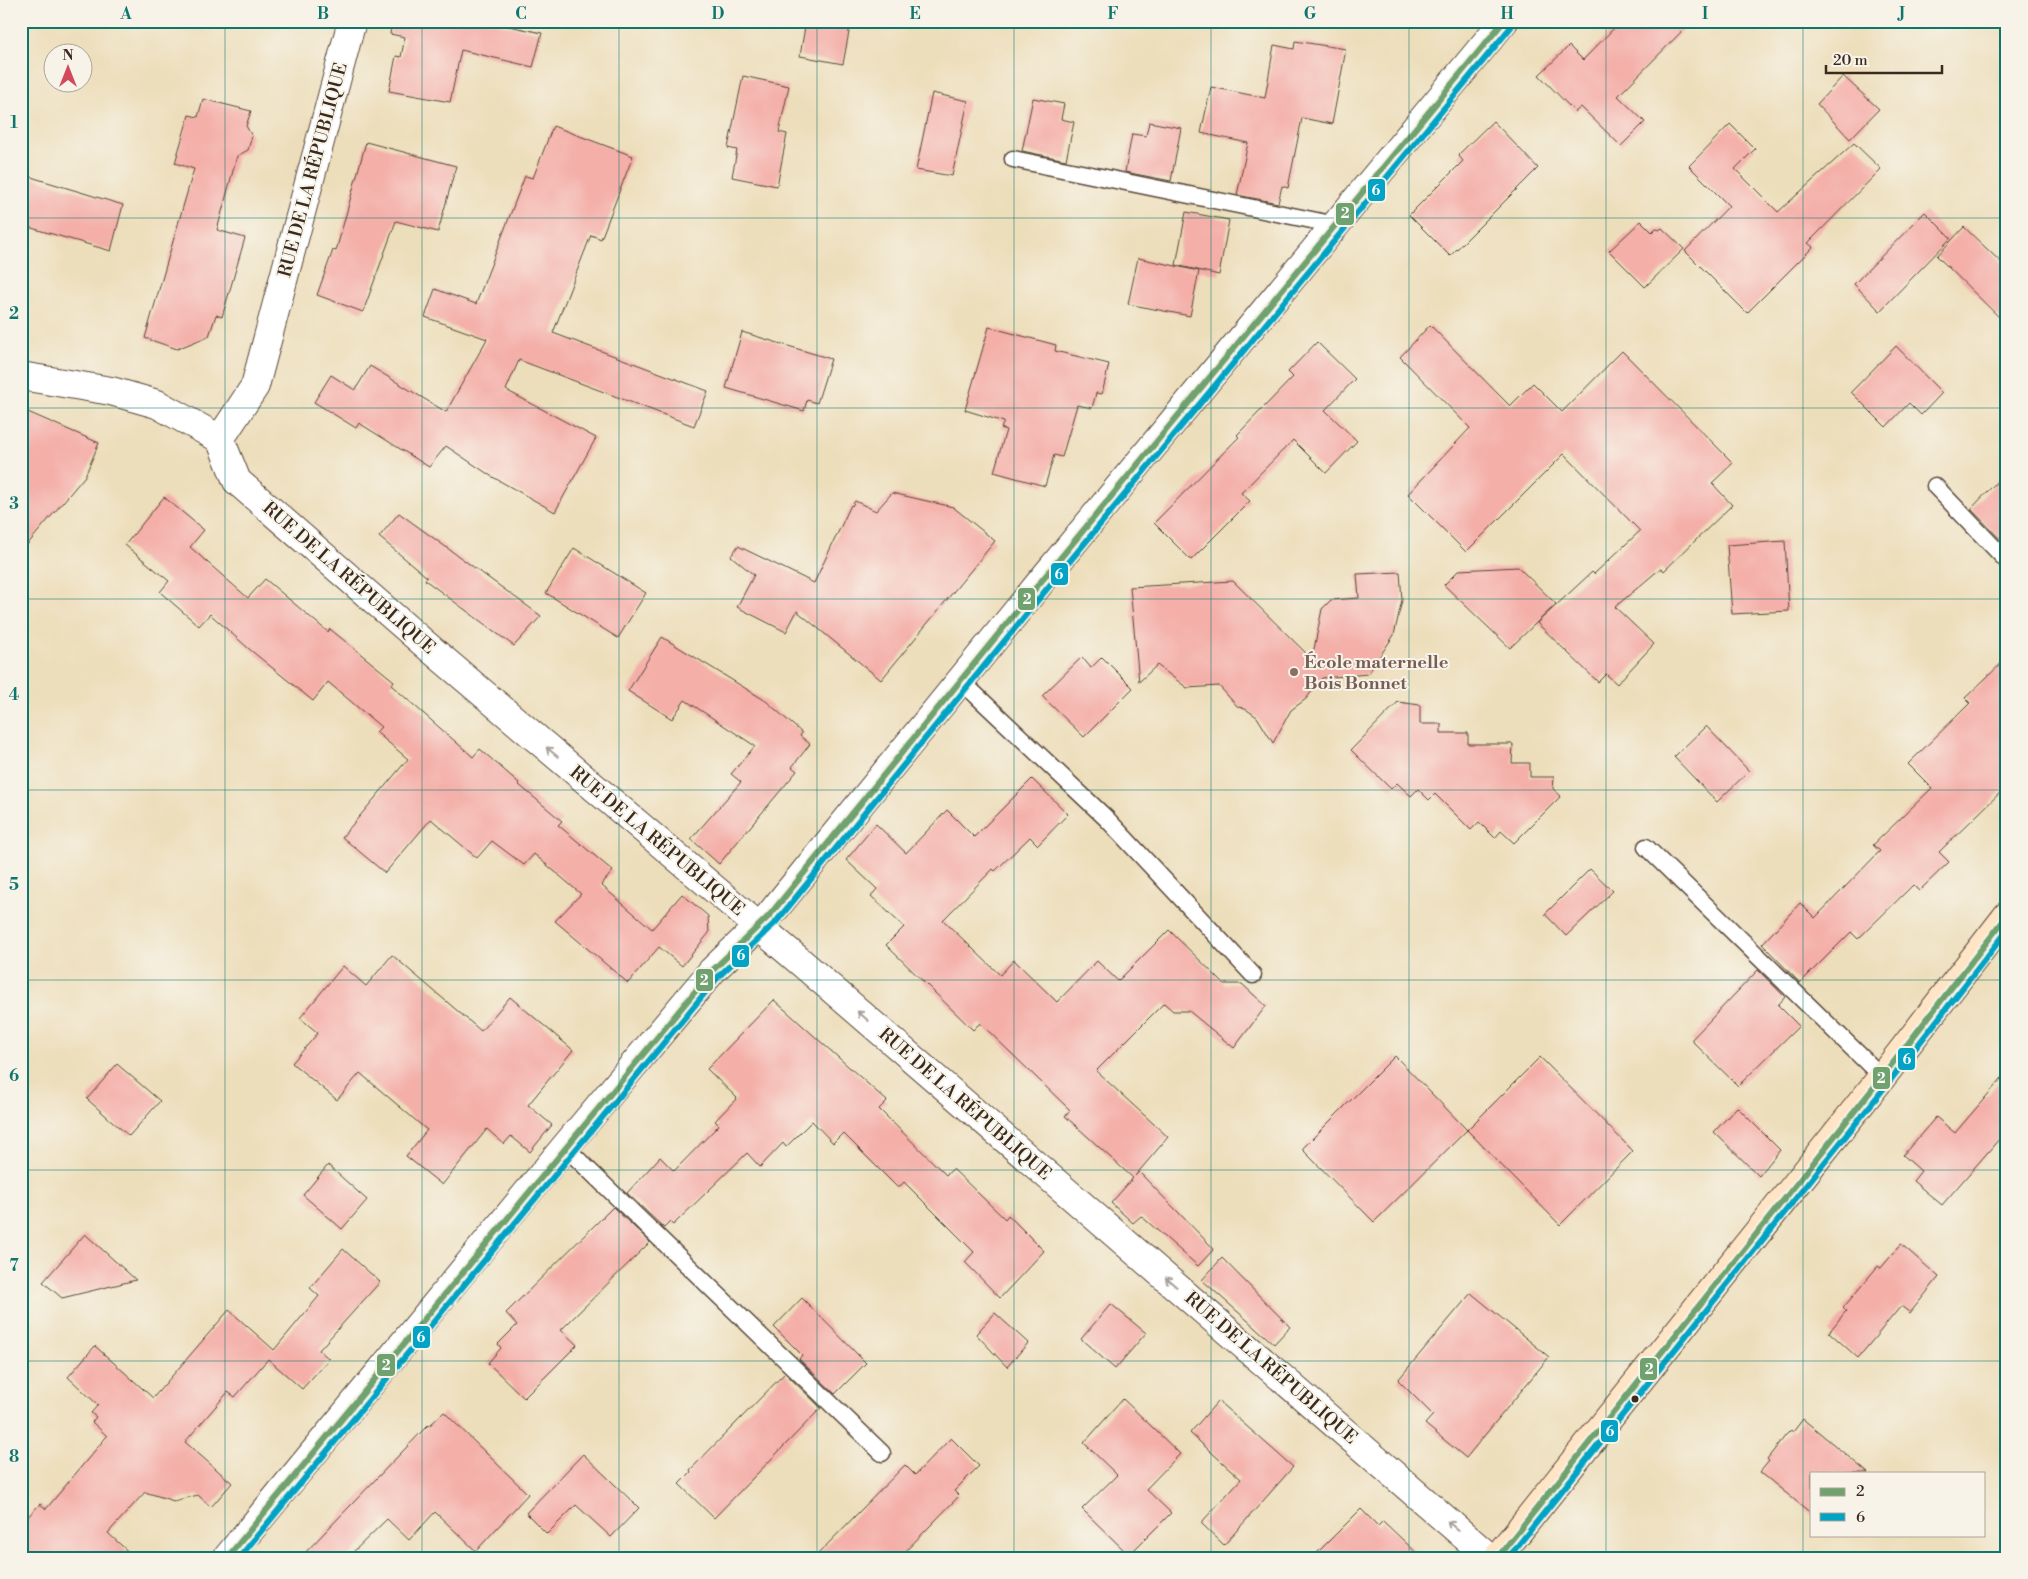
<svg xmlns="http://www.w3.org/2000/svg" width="2028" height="1579" viewBox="0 0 2028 1579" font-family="'Libre Bodoni',serif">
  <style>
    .building { fill: #f4afa9 }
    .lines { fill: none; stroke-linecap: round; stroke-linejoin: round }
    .service-casing { stroke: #564536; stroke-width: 19 }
    .minor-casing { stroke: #564536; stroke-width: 30 }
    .secondary-casing { stroke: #564536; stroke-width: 30 }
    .service { stroke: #fff; stroke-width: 16 }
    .minor { stroke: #fff; stroke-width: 28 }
    .secondary { stroke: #ffe4c6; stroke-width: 28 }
    .bus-1-casing { stroke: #f7f3e8; stroke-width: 10 }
    .bus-2-casing { stroke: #f7f3e8; stroke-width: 10 }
    .bus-1 { stroke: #70a270; stroke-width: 6 }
    .bus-2 { stroke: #03a3c5; stroke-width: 6 }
    .oneway { stroke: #a79f9a }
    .grid { fill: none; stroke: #0f766e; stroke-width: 1; stroke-opacity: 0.55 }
    .education-dot { fill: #8d6e63; stroke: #f7f3e8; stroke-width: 2 }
    .bus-dot { fill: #3b2a1e; stroke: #f7f3e8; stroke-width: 2 }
    .labels { text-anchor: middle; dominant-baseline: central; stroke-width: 4; stroke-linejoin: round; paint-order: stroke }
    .street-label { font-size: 18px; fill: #3b2a1e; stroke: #f7f3e8 }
    .education-label { font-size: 18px; font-weight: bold; fill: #785e54; stroke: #f7f3e8; text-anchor: start }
    .line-badge { stroke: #f7f3e8; stroke-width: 2 }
    .badge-label { font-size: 14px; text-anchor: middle; font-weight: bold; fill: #fff }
    .neatline { fill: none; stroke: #0f766e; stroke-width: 2 }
    .grid-label { font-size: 16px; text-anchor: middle; font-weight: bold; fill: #0f766e }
  </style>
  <rect width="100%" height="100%" fill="#f7f3e8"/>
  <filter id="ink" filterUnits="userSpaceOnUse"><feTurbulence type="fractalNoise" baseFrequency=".02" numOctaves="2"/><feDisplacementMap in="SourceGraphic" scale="10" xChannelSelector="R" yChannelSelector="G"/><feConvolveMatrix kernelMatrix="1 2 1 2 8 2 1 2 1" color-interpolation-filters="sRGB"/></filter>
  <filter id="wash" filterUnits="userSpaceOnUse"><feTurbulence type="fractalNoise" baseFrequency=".0096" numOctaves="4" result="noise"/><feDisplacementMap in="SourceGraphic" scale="20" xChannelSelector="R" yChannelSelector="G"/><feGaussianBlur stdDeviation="1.12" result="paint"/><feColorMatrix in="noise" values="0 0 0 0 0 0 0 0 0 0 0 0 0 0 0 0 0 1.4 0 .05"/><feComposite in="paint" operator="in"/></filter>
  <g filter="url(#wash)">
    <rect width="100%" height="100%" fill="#eddebb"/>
    <g id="blocks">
      <!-- building -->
      <g class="building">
        <polygon points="392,21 485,21 542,33 533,67 461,50 450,102 389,91 396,56 401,57 405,37 390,34"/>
        <polygon points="806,21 851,21 843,64 800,56"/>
        <polygon points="1621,21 1692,21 1618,96 1645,122 1621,146 1581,107 1575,112 1539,75 1569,46 1583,60"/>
        <polygon points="1295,41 1346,49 1332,124 1302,118 1288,188 1282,186 1278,203 1237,195 1248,143 1201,133 1211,87 1265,98 1274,45 1294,49"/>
        <polygon points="743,76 789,86 779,132 787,134 777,186 732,177 737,150 728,148"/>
        <polygon points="1843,76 1879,109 1850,139 1817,104"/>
        <polygon points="932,93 968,101 952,176 916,170"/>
        <polygon points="1033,98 1064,104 1061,119 1074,122 1066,160 1022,151"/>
        <polygon points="203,99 251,111 246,126 252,136 248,150 237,156 217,230 245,238 222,317 216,315 209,336 177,349 145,338 194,169 175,163 189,115 198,117"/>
        <polygon points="1493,121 1538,168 1450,256 1409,215 1463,161 1458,155"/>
        <polygon points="1149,122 1181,128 1171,181 1125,172 1132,134 1146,136"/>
        <polygon points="1730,124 1755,149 1735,169 1778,212 1854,143 1881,169 1808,243 1813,247 1747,313 1685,251 1729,206 1689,166"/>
        <polygon points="553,126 633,156 601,239 591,235 553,333 708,391 694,426 519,360 506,390 596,438 555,512 491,476 446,446 429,467 359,423 356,428 314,402 331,375 355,390 370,366 446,412 487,339 425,317 435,289 476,304 525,176 533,178"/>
        <polygon points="366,142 456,166 438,232 396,221 363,312 317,295 333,250 336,251"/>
        <polygon points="21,174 123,205 111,251 21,225"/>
        <polygon points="1186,212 1229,220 1219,275 1176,265"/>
        <polygon points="1925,212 1951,238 1880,311 1854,284"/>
        <polygon points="1641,221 1652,232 1656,228 1659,230 1662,228 1684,249 1645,287 1609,251"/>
        <polygon points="1964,227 2007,268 2007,325 1937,256"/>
        <polygon points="1138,258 1199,271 1190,316 1128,304"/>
        <polygon points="1430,325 1510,406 1533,383 1562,412 1622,351 1733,463 1712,483 1732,505 1664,571 1661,568 1615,607 1654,644 1617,684 1606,674 1598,682 1537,623 1592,572 1594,574 1640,531 1564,454 1466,552 1408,494 1470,428 1400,357"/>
        <polygon points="989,327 1056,345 1055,351 1109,364 1102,394 1096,393 1092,408 1077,405 1062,457 1054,455 1045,486 994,472 1006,430 1001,428 1004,422 965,410"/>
        <polygon points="742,332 831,359 817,403 807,400 804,411 726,388"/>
        <polygon points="1317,342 1355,379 1325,410 1357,441 1326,473 1293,440 1241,493 1250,501 1191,560 1154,523 1239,437 1237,435 1293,377 1288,372"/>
        <polygon points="1896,346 1942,393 1921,415 1909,403 1886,427 1851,392"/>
        <polygon points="21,409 99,443 85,476 21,552"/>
        <polygon points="2007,471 2007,546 1971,509"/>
        <polygon points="892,493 953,507 995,541 881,680 797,611 786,632 737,607 754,575 731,556 738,546 814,583 851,505 852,506 855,501 876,511"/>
        <polygon points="164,497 204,530 190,547 248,598 265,579 328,632 330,629 394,681 391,685 473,757 480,749 519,783 518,784 562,821 558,825 613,871 601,885 652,929 682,894 708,916 709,933 682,966 659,947 628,983 555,921 581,894 534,854 524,865 492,841 477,858 431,819 385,873 342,837 408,759 376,732 381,727 328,682 313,701 248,648 210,614 199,626 160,592 169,581 125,545"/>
        <polygon points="399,513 541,616 514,646 425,580 427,577 379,537"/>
        <polygon points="1785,541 1789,611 1732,614 1727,545"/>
        <polygon points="574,548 646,593 618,638 546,593"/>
        <polygon points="1518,567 1556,604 1510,648 1444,585 1459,570"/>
        <polygon points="1400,572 1402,600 1394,635 1368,674 1322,678 1306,699 1291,710 1273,743 1257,717 1247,710 1237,706 1219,686 1187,688 1157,665 1139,682 1130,587 1233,581 1312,659 1322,609 1331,600 1359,598 1357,574"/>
        <polygon points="662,637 766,701 802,733 800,736 810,744 792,767 797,771 719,864 691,839 741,782 731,774 755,746 685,700 672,719 628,691"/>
        <polygon points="1082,657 1091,668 1102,657 1133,688 1084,737 1042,696"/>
        <polygon points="2007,658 2007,786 1939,852 1949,862 1919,891 1913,885 1858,939 1851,932 1800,983 1762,944 1800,903 1815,918 1880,851 1873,845 1932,788 1908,764 1970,703 1965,698"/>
        <polygon points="1398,702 1420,705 1420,724 1441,724 1441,733 1468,733 1468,744 1513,744 1512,763 1530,763 1530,777 1554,777 1553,789 1561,796 1514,843 1501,831 1495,838 1479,822 1471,830 1435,794 1429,800 1418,789 1411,796 1397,783 1391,789 1351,750"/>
        <polygon points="1706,726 1749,771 1717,802 1674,757"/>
        <polygon points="1032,779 1068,814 1038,845 1030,837 995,871 993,869 943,920 1000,975 1014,960 1057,1002 1097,961 1118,981 1169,930 1224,984 1242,984 1266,1006 1234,1048 1189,1011 1173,1011 1164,1003 1096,1071 1168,1137 1135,1176 1139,1172 1214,1249 1198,1266 1141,1216 1133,1223 1111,1203 1133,1178 1065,1116 1070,1110 980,1023 973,1030 886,945 904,927 871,896 877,889 846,860 876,824 906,853 947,810 974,837"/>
        <polygon points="1590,869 1613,891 1566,936 1545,914"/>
        <polygon points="392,955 481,1031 510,997 573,1050 528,1105 552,1125 530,1152 511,1136 504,1144 487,1129 442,1185 406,1156 427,1130 360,1073 337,1100 292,1063 318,1033 300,1018 343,966 366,986"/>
        <polygon points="1758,970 1785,997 1778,1005 1799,1026 1738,1086 1691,1040"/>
        <polygon points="774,1000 887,1101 879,1109 946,1175 953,1169 1005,1219 1008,1215 1044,1251 1000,1298 965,1262 974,1252 904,1182 898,1188 843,1133 833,1143 812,1121 786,1147 783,1143 760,1167 747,1153 673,1225 670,1222 664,1228 627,1193 660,1157 674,1171 719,1125 715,1121 737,1098 707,1069"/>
        <polygon points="1395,1056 1467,1130 1374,1222 1302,1149"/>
        <polygon points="1540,1057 1633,1151 1560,1225 1467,1130"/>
        <polygon points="117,1064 160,1101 129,1136 87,1099"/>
        <polygon points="2007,1072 2007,1130 1942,1205 1913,1181 1921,1171 1903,1155 1936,1117 1955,1133"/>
        <polygon points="1737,1107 1780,1150 1759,1176 1714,1132"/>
        <polygon points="328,1165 367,1200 342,1229 303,1195"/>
        <polygon points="613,1207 650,1242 561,1330 577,1345 524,1398 488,1363 501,1348 498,1344 517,1325 506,1313"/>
        <polygon points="85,1234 136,1280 62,1298 43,1282"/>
        <polygon points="1901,1244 1939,1277 1910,1313 1901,1306 1858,1358 1829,1332 1846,1311 1843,1308 1878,1266 1881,1268"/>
        <polygon points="343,1249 380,1282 319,1350 329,1359 302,1389 268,1359 235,1397 228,1392 185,1442 232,1483 211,1507 198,1495 174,1501 145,1492 108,1533 135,1558 21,1558 21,1524 40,1504 46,1509 107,1436 92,1422 96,1417 91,1413 98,1405 68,1377 95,1346 153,1398 229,1310 274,1350 319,1296 310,1288"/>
        <polygon points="1222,1258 1290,1327 1274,1344 1202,1280"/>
        <polygon points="1471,1293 1549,1357 1466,1458 1425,1424 1433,1415 1398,1380"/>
        <polygon points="802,1298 866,1363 835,1394 799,1359 802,1355 774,1327"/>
        <polygon points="1111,1304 1146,1333 1115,1369 1081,1339"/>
        <polygon points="995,1313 1028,1343 1007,1367 976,1334"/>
        <polygon points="785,1373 821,1408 714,1518 679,1484 691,1472 690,1470"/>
        <polygon points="1123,1399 1180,1454 1146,1489 1171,1513 1129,1555 1082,1509 1117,1475 1084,1443"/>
        <polygon points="1218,1401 1293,1467 1224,1545 1201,1523 1241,1479 1190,1433"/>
        <polygon points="444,1412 528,1494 476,1551 435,1512 409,1540 387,1519 347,1558 300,1558 428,1425 429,1426"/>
        <polygon points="1803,1419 1868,1473 1812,1473 1812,1514 1760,1472 1769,1461 1767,1459 1786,1435 1791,1430 1793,1432"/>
        <polygon points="951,1438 979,1466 954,1491 959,1496 899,1558 814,1558 905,1465 915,1475"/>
        <polygon points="583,1454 639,1508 611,1537 576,1505 547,1534 526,1513"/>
        <polygon points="1361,1509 1378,1526 1383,1521 1422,1558 1312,1558"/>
      </g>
    </g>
  </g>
  <g filter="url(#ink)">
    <use href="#blocks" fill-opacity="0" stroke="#564536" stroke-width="1"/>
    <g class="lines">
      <!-- service casing -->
      <g class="service-casing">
        <g id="service">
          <polyline points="1013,159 1336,225"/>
          <polyline points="1935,486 2007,561"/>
          <polyline points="960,680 1107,819 1253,975"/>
          <polyline points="1646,847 1882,1077"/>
          <polyline points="565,1147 882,1453"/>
        </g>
      </g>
      <!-- minor casing -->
      <g class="minor-casing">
        <g id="minor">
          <polyline points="352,21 255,386 220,439 237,481 426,645 803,964 1490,1558"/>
          <polyline points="21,376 111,391 157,404 220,439"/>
          <polyline points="227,1558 565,1147 712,971 769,916 1039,584 1504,21"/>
        </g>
      </g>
      <!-- secondary casing -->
      <g class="secondary-casing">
        <polyline id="secondary" points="1497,1558 1882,1077 2007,916"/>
      </g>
      <!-- service -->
      <use href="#service" class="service"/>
      <!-- minor -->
      <use href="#minor" class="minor"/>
      <!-- secondary -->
      <use href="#secondary" class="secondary"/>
      <!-- bus-1 casing -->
      <g class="bus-1-casing">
        <g id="bus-1">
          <polyline points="227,1558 712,971 769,916 1039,584 1504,21"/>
          <polyline points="1497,1558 1882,1077 2007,916"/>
        </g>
      </g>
      <!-- bus-2 casing -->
      <g class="bus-2-casing">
        <g id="bus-2">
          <polyline points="239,1558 718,977 776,922 1046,590 1511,27"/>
          <polyline points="1508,1558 1889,1082 2007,931"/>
        </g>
      </g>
      <!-- bus-1 -->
      <use href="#bus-1" class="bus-1"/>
      <!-- bus-2 -->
      <use href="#bus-2" class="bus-2"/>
    </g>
    <!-- one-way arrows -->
    <defs><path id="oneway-shaft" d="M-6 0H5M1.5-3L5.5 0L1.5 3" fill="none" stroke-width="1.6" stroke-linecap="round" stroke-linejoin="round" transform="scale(1.25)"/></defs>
    <g class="oneway">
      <use href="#oneway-shaft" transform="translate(552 752) rotate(-140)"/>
      <use href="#oneway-shaft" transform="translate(863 1016) rotate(-139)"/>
      <use href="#oneway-shaft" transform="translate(1171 1282) rotate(-139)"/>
      <use href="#oneway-shaft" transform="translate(1453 1526) rotate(-139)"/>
    </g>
  </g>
  <!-- grid -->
  <path class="grid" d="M225 21V1558M422 21V1558M619 21V1558M817 21V1558M1014 21V1558M1211 21V1558M1409 21V1558M1606 21V1558M1803 21V1558M21 218H2007M21 408H2007M21 599H2007M21 790H2007M21 980H2007M21 1170H2007M21 1361H2007"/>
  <!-- markers -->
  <circle class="education-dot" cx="1294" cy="672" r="5"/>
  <circle class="bus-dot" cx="1635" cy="1399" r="4.5"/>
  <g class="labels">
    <!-- street labels -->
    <g class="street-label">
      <text transform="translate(313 170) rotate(-75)">RUE DE LA RÉPUBLIQUE</text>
      <text transform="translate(349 578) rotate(41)">RUE DE LA RÉPUBLIQUE</text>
      <text transform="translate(657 841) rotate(40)">RUE DE LA RÉPUBLIQUE</text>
      <text transform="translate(965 1104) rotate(41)">RUE DE LA RÉPUBLIQUE</text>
      <text transform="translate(1271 1368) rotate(41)">RUE DE LA RÉPUBLIQUE</text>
    </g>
    <!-- education labels -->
    <g class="education-label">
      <text x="1304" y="662">École maternelle<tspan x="1304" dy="21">Bois Bonnet</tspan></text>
    </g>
  </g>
  <g class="line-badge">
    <rect x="1367" y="178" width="19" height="24" rx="5" fill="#03a3c5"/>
    <rect x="1335" y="202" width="20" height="24" rx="5" fill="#70a270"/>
    <rect x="1050" y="562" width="19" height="24" rx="5" fill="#03a3c5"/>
    <rect x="1017" y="587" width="19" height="24" rx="5" fill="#70a270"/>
    <rect x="731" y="944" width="19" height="24" rx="5" fill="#03a3c5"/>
    <rect x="695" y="968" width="19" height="24" rx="5" fill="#70a270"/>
    <rect x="1897" y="1047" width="19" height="24" rx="5" fill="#03a3c5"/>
    <rect x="1872" y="1066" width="19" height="24" rx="5" fill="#70a270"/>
    <rect x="412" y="1325" width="19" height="24" rx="5" fill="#03a3c5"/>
    <rect x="376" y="1353" width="20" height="24" rx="5" fill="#70a270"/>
    <rect x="1639" y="1357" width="19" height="24" rx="5" fill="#70a270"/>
    <rect x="1600" y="1419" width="19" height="24" rx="5" fill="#03a3c5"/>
  </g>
  <g class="badge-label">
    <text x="1376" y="195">6</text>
    <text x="1345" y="218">2</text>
    <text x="1059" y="579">6</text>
    <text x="1027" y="604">2</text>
    <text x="741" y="960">6</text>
    <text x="704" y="985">2</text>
    <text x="1907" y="1064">6</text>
    <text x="1881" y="1083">2</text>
    <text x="421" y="1342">6</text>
    <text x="386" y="1370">2</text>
    <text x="1649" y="1374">2</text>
    <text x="1610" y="1436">6</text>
  </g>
  <!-- margin -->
  <rect width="2028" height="1579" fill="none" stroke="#f7f3e8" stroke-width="55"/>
  <!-- legend -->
  <rect x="1810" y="1472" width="175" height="65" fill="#f7f3e8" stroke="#aca397"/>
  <rect x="1820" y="1488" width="25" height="8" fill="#70a270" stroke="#aca397"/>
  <text x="1856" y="1496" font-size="15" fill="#3b2a1e">2</text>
  <rect x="1820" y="1513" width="25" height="8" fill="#03a3c5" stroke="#aca397"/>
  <text x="1856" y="1522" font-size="15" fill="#3b2a1e">6</text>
  <!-- north arrow -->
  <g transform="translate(68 68)"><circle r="24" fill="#f7f3e8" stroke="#aca397"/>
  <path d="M0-4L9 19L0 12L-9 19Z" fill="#d1495b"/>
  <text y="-8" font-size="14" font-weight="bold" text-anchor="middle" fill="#3b2a1e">N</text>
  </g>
  <!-- scale -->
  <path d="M1826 65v8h116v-8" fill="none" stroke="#3b2a1e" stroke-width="2.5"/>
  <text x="1833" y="65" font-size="15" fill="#3b2a1e" stroke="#f7f3e8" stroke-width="4" paint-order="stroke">20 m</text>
  <rect x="28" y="28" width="1972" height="1524" class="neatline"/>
  <g class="grid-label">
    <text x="126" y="19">A</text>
    <text x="323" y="19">B</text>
    <text x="521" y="19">C</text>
    <text x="718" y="19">D</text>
    <text x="915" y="19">E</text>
    <text x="1113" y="19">F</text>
    <text x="1310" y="19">G</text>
    <text x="1507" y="19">H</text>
    <text x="1705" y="19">I</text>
    <text x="1902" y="19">J</text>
    <text x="14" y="128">1</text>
    <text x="14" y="319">2</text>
    <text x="14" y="509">3</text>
    <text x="14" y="700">4</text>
    <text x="14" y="890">5</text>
    <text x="14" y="1081">6</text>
    <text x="14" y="1271">7</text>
    <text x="14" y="1462">8</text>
  </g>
</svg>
